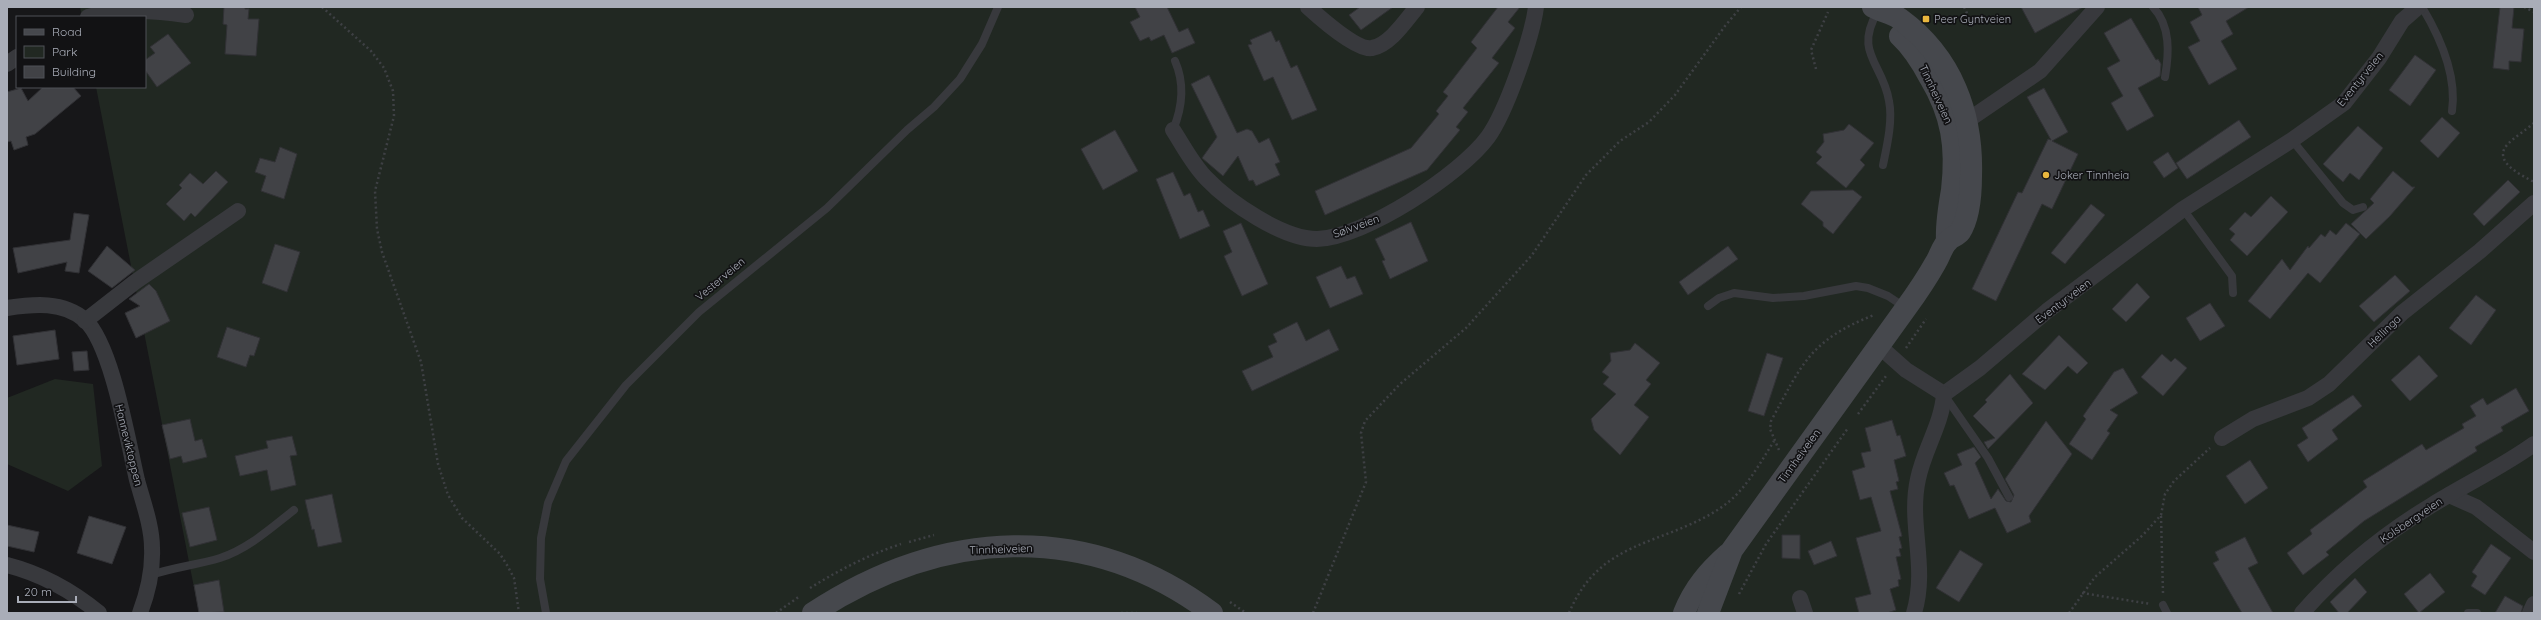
<svg xmlns="http://www.w3.org/2000/svg" width="2541" height="620" viewBox="0 0 2541 620" font-family="Quicksand,sans-serif">
  <style>
    .green { fill: #212822 }
    .building { fill: #414246; stroke: #313135 }
    .lines { fill: none; stroke-linecap: round; stroke-linejoin: round }
    .path { stroke: #3e4044; stroke-width: 2.5; stroke-dasharray: 2 3; stroke-linecap: butt }
    .lane { stroke: #38393d; stroke-width: 8 }
    .street { stroke: #38393d; stroke-width: 16 }
    .secondary { stroke: #46484d; stroke-width: 22 }
    .poi-dot { fill: #eab73e; stroke: #121214; stroke-width: 1.5 }
    .labels { text-anchor: middle; dominant-baseline: central; stroke-width: 3.5; stroke-linejoin: round; paint-order: stroke }
    .poi-label { font-size: 11px; fill: #a9adb8; stroke: #121214; text-anchor: start }
    .street-label { font-size: 11px; fill: #a9adb8; stroke: #121214 }
  </style>
  <rect width="100%" height="100%" fill="#171719"/>
  <!-- green -->
  <g class="green">
    <polygon points="80,7 2534,7 2534,613 199,613 96,87 145,87 145,17 82,17"/>
    <polygon points="55,379 93,384 102,466 68,491 7,464 7,398"/>
  </g>
  <!-- building -->
  <g class="building">
    <polygon points="224,7 245,7 245,9 249,9 248,19 259,19 256,56 225,54 227,25 223,24"/>
    <polygon points="1135,7 1167,7 1179,32 1188,28 1195,43 1172,53 1164,35 1151,41 1149,37 1140,41 1130,22 1140,17"/>
    <polygon points="1360,7 1393,7 1361,30 1349,15"/>
    <polygon points="1498,7 1520,7 1508,22 1515,28 1492,58 1499,63 1463,108 1468,112 1456,127 1460,130 1427,170 1325,215 1315,191 1411,148 1439,114 1436,111 1448,96 1443,92 1477,48 1471,42"/>
    <polygon points="2021,7 2083,7 2035,33"/>
    <polygon points="2198,7 2249,7 2226,21 2233,34 2221,41 2237,69 2209,85 2188,47 2200,41 2190,22 2202,15"/>
    <polygon points="2500,7 2514,7 2512,28 2524,29 2521,62 2509,61 2509,70 2493,68"/>
    <polygon points="2131,18 2156,60 2158,59 2161,64 2160,76 2138,88 2154,116 2127,131 2111,103 2123,96 2107,68 2120,61 2104,33"/>
    <polygon points="1271,31 1276,42 1279,40 1291,68 1297,65 1317,110 1292,120 1273,77 1264,81 1248,45 1252,44 1250,40"/>
    <polygon points="168,34 191,63 157,87 145,70 145,60 155,53 150,47"/>
    <polygon points="2415,55 2436,70 2410,106 2389,90"/>
    <polygon points="1209,75 1237,133 1247,129 1252,131 1259,143 1269,138 1280,162 1275,164 1280,175 1256,186 1253,180 1249,181 1238,156 1223,176 1202,158 1217,137 1191,84"/>
    <polygon points="43,87 73,87 81,96 35,134 26,137 28,145 14,150 11,141 7,142 7,92 21,88 28,101"/>
    <polygon points="2044,88 2068,132 2052,141 2078,154 2052,209 2042,204 1996,301 1972,289 2018,192 2022,193 2048,139 2051,140 2027,97"/>
    <polygon points="2442,117 2460,133 2438,158 2420,141"/>
    <polygon points="2239,120 2251,137 2187,179 2176,163"/>
    <polygon points="1849,124 1874,143 1860,160 1865,165 1846,188 1816,163 1822,157 1816,152 1824,142 1823,134 1844,130"/>
    <polygon points="2358,126 2383,148 2359,180 2350,173 2343,182 2323,164"/>
    <polygon points="1115,130 1138,171 1103,190 1081,149"/>
    <polygon points="280,147 297,154 284,199 261,191 266,176 255,172 260,158 275,162"/>
    <polygon points="2168,152 2178,168 2164,178 2153,162"/>
    <polygon points="216,171 228,182 195,217 191,213 184,221 166,204 182,188 179,185 190,173 203,184"/>
    <polygon points="2393,171 2412,187 2415,187 2390,216 2366,239 2351,224 2374,203 2370,199"/>
    <polygon points="1173,172 1184,196 1190,193 1198,212 1203,210 1210,226 1180,239 1156,179"/>
    <polygon points="2508,180 2520,192 2484,226 2473,214"/>
    <polygon points="1853,190 1862,197 1833,234 1823,226 1823,222 1801,204 1811,191"/>
    <polygon points="2271,196 2288,212 2247,256 2230,240 2235,234 2229,229 2245,212 2251,217"/>
    <polygon points="2091,204 2105,215 2065,264 2051,253"/>
    <polygon points="74,213 89,215 79,273 65,271 67,262 18,273 13,248 70,240"/>
    <polygon points="1411,222 1428,261 1390,279 1382,261 1385,260 1375,239"/>
    <polygon points="1241,223 1268,284 1242,296 1224,256 1232,252 1223,231"/>
    <polygon points="2346,223 2360,234 2320,283 2308,273 2270,319 2248,301 2282,259 2290,270 2308,246 2309,248 2321,234 2325,237 2330,230 2336,235"/>
    <polygon points="275,244 300,252 287,292 262,283"/>
    <polygon points="107,246 135,270 112,288 88,271"/>
    <polygon points="1728,246 1738,259 1688,295 1679,282"/>
    <polygon points="1341,266 1347,279 1355,276 1363,294 1330,308 1316,277"/>
    <polygon points="2395,275 2410,291 2374,322 2359,306"/>
    <polygon points="2137,283 2150,297 2126,322 2112,309"/>
    <polygon points="149,284 156,291 170,321 136,338 125,313 140,306 129,299"/>
    <polygon points="2476,295 2496,310 2471,345 2449,328"/>
    <polygon points="2210,303 2225,326 2200,341 2186,318"/>
    <polygon points="1297,322 1306,341 1329,329 1339,350 1252,391 1242,371 1273,357 1268,346 1277,342 1273,334"/>
    <polygon points="227,327 260,338 254,356 250,355 246,367 217,357"/>
    <polygon points="55,330 59,359 17,365 13,336"/>
    <polygon points="2059,335 2088,363 2077,374 2068,366 2045,390 2022,374"/>
    <polygon points="1635,343 1660,363 1646,380 1651,384 1634,405 1649,417 1620,455 1594,430 1591,419 1616,394 1603,384 1609,377 1602,372 1611,361 1610,353 1630,350"/>
    <polygon points="87,351 89,370 74,371 72,352"/>
    <polygon points="1767,353 1783,358 1764,416 1748,411"/>
    <polygon points="2162,354 2171,362 2175,358 2187,368 2163,396 2141,377"/>
    <polygon points="2419,355 2438,376 2410,401 2391,380"/>
    <polygon points="2123,368 2138,393 2110,410 2118,415 2107,431 2110,433 2092,460 2069,444 2086,419 2083,416 2114,372"/>
    <polygon points="2010,374 2033,403 1988,449 1984,442 1995,438 1973,416 1987,402 1985,400"/>
    <polygon points="2516,388 2529,411 2501,427 2503,431 2475,447 2477,451 2364,521 2326,552 2329,555 2303,575 2287,553 2312,534 2310,530 2367,487 2363,481 2422,444 2426,450 2464,428 2462,424 2476,416 2470,406 2483,398 2487,405"/>
    <polygon points="2353,395 2362,406 2332,430 2338,439 2308,462 2297,445 2308,438 2302,428"/>
    <polygon points="190,419 195,441 202,439 207,457 183,463 181,456 170,459 162,425"/>
    <polygon points="1892,420 1897,436 1900,435 1906,456 1894,460 1899,481 1896,482 1898,489 1890,491 1902,536 1899,537 1902,548 1899,549 1901,556 1896,557 1901,579 1898,580 1899,586 1890,589 1896,610 1887,613 1859,613 1855,598 1871,594 1856,538 1881,531 1871,497 1860,500 1852,471 1865,467 1861,453 1871,451 1865,428"/>
    <polygon points="2046,421 2072,454 2029,516 2031,522 2007,533 1995,508 1969,519 1954,485 1950,486 1944,473 1962,465 1957,454 1974,447 1981,457 1975,463 1991,499 1998,489 2006,501 2011,502 2014,495 2005,479"/>
    <polygon points="292,436 297,455 290,456 296,485 271,491 267,470 240,476 235,456 268,448 266,441"/>
    <polygon points="2250,460 2268,488 2245,504 2226,476"/>
    <polygon points="332,494 342,542 318,547 314,529 312,530 305,500"/>
    <polygon points="209,507 217,540 190,547 182,513"/>
    <polygon points="89,516 126,527 112,564 77,553"/>
    <polygon points="7,525 39,532 34,552 7,546"/>
    <polygon points="1782,535 1800,535 1800,559 1782,558"/>
    <polygon points="2245,537 2258,563 2248,568 2273,613 2242,613 2213,563 2219,560 2215,552"/>
    <polygon points="1831,541 1837,556 1814,565 1808,551"/>
    <polygon points="2491,544 2511,558 2485,595 2471,586 2477,576 2472,572"/>
    <polygon points="1960,550 1983,564 1959,602 1936,588"/>
    <polygon points="2430,573 2445,592 2419,613 2404,594"/>
    <polygon points="2355,578 2367,592 2347,613 2339,613 2330,602"/>
    <polygon points="219,580 224,612 199,613 194,585"/>
    <polygon points="2505,596 2523,606 2521,613 2495,613"/>
  </g>
  <g class="lines">
    <!-- path -->
    <g class="path">
      <polyline points="322,7 371,51 384,68 393,91 394,116 375,191 377,229 382,252 421,362 438,464 448,495 462,518 500,554 507,565 514,578 519,613"/>
      <polyline points="1964,7 1973,26"/>
      <polyline points="2524,7 2534,12"/>
      <polyline points="1816,69 1811,50 1828,12"/>
      <path d="M2534 123C2526 130 2514 137 2507 145 2492 162 2523 176 2534 182"/>
      <polyline points="1906,348 1926,319"/>
      <polyline points="1858,414 1886,376"/>
      <path d="M1779 450 1770 429 1771 421C1802 364 1810 340 1874 315"/>
      <polyline points="2161,516 2163,593"/>
      <polyline points="909,542 934,535"/>
      <path d="M810 588C839 570 868 555 901 544"/>
      <polyline points="2082,593 2151,604"/>
      <polyline points="1739,594 1766,544 1848,428"/>
      <polyline points="1230,602 1246,613"/>
      <polyline points="776,613 800,596"/>
      <polyline points="1121,613 1137,613"/>
      <polyline points="1313,613 1366,482 1361,433 1365,421 1400,384 1466,328 1532,255 1586,175 1620,141 1649,122 1675,95 1725,26 1741,7"/>
      <path d="M1569 613C1600 539 1662 546 1719 509 1745 492 1758 466 1774 441"/>
      <polyline points="2069,613 2095,577 2143,535 2161,515 2165,494 2174,481 2210,448"/>
    </g>
    <!-- lane -->
    <g class="lane">
      <path d="M2153 7C2171 26 2169 54 2165 77"/>
      <path d="M2422 7C2440 37 2457 76 2452 111"/>
      <path d="M1878 11C1853 53 1883 63 1889 101 1893 120 1887 146 1883 165"/>
      <path d="M1173 130C1183 106 1185 84 1175 61"/>
      <polyline points="2292,140 2343,203 2353,210 2363,207"/>
      <polyline points="2183,209 2232,276 2233,293"/>
      <polyline points="1708,306 1719,298 1734,293 1773,298 1804,296 1856,286 1868,288 1888,296 1906,308"/>
      <polyline points="1945,396 1988,458 2009,497"/>
      <path d="M151 575C174 567 197 565 220 558 248 549 271 528 294 510"/>
      <polyline points="2163,605 2167,613"/>
      <polyline points="546,613 540,579 541,538 548,503 566,461 626,385 699,312 827,208 907,130 934,107 960,79 982,44 998,7"/>
      <polyline points="2468,613 2477,613"/>
    </g>
    <!-- street -->
    <g class="street">
      <path d="M1308 7C1319 17 1357 51 1372 48 1390 45 1406 20 1417 7"/>
      <path d="M88 17C120 8 154 10 186 15"/>
      <polyline points="7,64 17,57"/>
      <polyline points="1958,127 2040,71 2097,7"/>
      <path d="M1173 130C1184 147 1193 165 1207 179 1230 203 1283 239 1317 239 1364 238 1461 174 1488 137 1506 112 1532 38 1536 7"/>
      <path d="M7 308C34 304 63 301 85 320 112 345 128 442 137 480 143 502 152 526 152 548 153 570 148 592 140 613"/>
      <polyline points="85,321 135,282 238,211"/>
      <polyline points="1879,346 1906,370 1944,394 1980,368 2047,311 2183,209 2292,140 2344,103 2379,58 2402,21 2418,7"/>
      <polyline points="2222,438 2253,419 2308,398 2329,384 2402,313 2480,251 2534,203"/>
      <polyline points="2449,495 2476,507 2534,552"/>
      <path d="M7 565C42 574 71 590 99 613"/>
      <polyline points="1800,598 1805,613"/>
      <path d="M1914 613C1928 566 1908 524 1918 479 1924 449 1942 424 1944 394"/>
      <path d="M2302 613C2339 571 2384 534 2432 505 2466 484 2502 467 2534 444"/>
      <polyline points="2530,613 2534,604"/>
    </g>
    <!-- secondary -->
    <g class="secondary">
      <path d="M1900 36C1913 48 1922 63 1930 78 1952 115 1957 147 1952 190 1949 208 1946 223 1947 241"/>
      <path d="M813 613C941 529 1086 519 1212 613"/>
      <path d="M1684 613C1694 588 1708 572 1728 554"/>
      <path d="M1708 613 1732 550 1906 308C1917 293 1927 278 1936 262 1940 256 1942 246 1948 241 1951 237 1957 236 1960 232 1969 218 1971 192 1971 176 1973 114 1952 57 1900 19 1892 13 1882 12 1873 7"/>
    </g>
  </g>
  <!-- markers -->
  <g class="poi-dot">
    <rect x="1922" y="15" width="8" height="8" rx="2"/>
    <circle cx="2046" cy="175" r="4"/>
  </g>
  <g class="labels">
    <!-- poi labels -->
    <g class="poi-label">
      <text x="1934" y="19">Peer Gyntveien</text>
      <text x="2054" y="175">Joker Tinnheia</text>
    </g>
    <!-- street labels -->
    <g class="street-label">
      <text transform="translate(2360 79) rotate(-51)">Eventyrveien</text>
      <text transform="translate(1936 94) rotate(65)">Tinnheiveien</text>
      <text transform="translate(1356 226) rotate(-20)">Sølvveien</text>
      <text transform="translate(720 279) rotate(-40)">Vesterveien</text>
      <text transform="translate(2063 301) rotate(-37)">Eventyrveien</text>
      <text transform="translate(2384 331) rotate(-44)">Hellinga</text>
      <text transform="translate(129 445) rotate(76)">Hanneviktoppen</text>
      <text transform="translate(1799 456) rotate(-54)">Tinnheiveien</text>
      <text transform="translate(2411 520) rotate(-34)">Kolsbergveien</text>
      <text transform="translate(1001 549) rotate(-2)">Tinnheiveien</text>
    </g>
  </g>
  <!-- border -->
  <rect width="2541" height="620" fill="none" stroke="#a9adb8" stroke-width="16"/>
  <!-- legend -->
  <rect x="16" y="16" width="130" height="72" fill="#121214" stroke="#4e5056"/>
  <rect x="24" y="29" width="20" height="6" fill="#46484d" stroke="#4e5056"/>
  <text x="52" y="36" font-size="12" fill="#a9adb8">Road</text>
  <rect x="24" y="46" width="20" height="12" fill="#212822" stroke="#4e5056"/>
  <text x="52" y="56" font-size="12" fill="#a9adb8">Park</text>
  <rect x="24" y="66" width="20" height="12" fill="#414246" stroke="#4e5056"/>
  <text x="52" y="76" font-size="12" fill="#a9adb8">Building</text>
  <!-- scale -->
  <path d="M18 596v6h58v-6" fill="none" stroke="#a9adb8" stroke-width="2"/>
  <text x="24" y="596" font-size="12" fill="#a9adb8" stroke="#121214" stroke-width="3" paint-order="stroke">20 m</text>
</svg>
